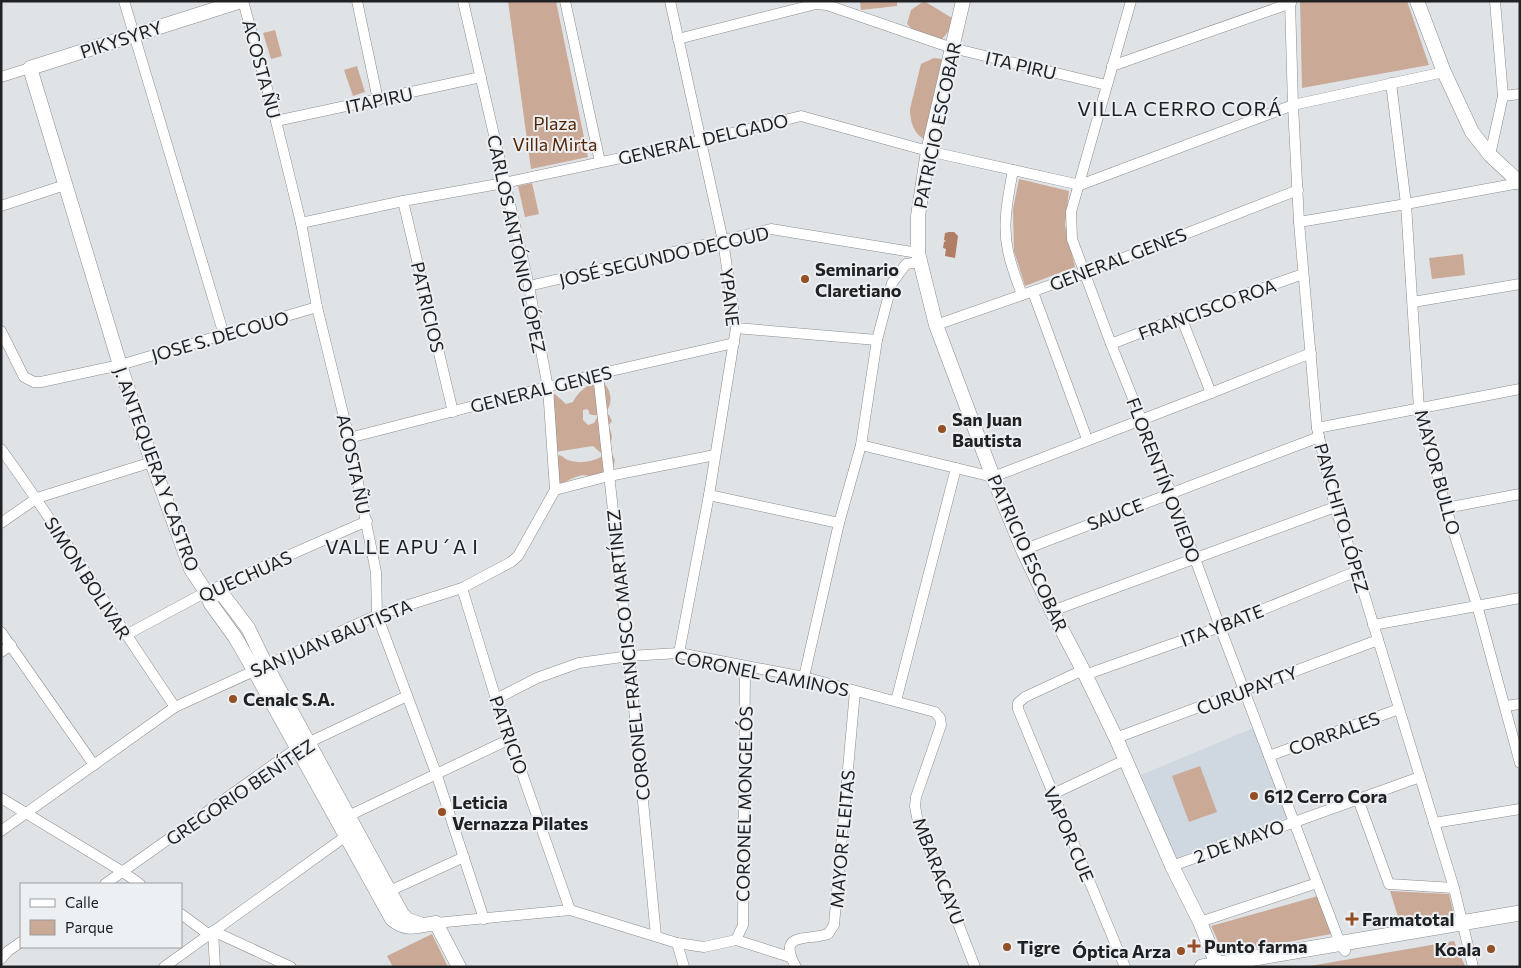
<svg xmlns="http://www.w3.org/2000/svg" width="1521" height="968" viewBox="0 0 1521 968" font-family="Commissioner,sans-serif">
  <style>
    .built { fill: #cfd8e1 }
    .green { fill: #cba997 }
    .water { fill: #af7e64 }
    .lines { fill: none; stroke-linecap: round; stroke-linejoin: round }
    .street-casing { stroke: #8a8d90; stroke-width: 11 }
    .secondary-casing { stroke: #8a8d90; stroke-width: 15 }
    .primary-casing { stroke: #8a8d90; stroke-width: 16 }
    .street { stroke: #fff; stroke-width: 10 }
    .secondary { stroke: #fff; stroke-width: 14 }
    .primary { stroke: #fff; stroke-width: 15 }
    .poi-dot { fill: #944f25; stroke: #edf0f3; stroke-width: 2 }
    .labels { text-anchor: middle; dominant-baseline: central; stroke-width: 4; stroke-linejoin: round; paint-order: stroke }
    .street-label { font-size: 18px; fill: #202122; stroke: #edf0f3 }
    .park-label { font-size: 18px; fill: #552506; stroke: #edf0f3 }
    .poi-label { font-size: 18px; font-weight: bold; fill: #202122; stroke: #edf0f3; text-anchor: start }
    .quarter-label { font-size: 20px; letter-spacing: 1px; fill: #202122; stroke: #edf0f3 }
  </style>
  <rect width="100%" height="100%" fill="#dfe3e6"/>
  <!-- built -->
  <polygon class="built" points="1253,728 1287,818 1176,858 1141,775"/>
  <!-- green -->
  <g class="green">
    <polygon points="508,1 556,1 588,157 531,169"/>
    <polygon points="860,1 897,1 897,6 861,10"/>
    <polygon points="924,1 957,21 938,44 918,35 907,24 911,10"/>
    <polygon points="1300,1 1407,1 1429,65 1302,88"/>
    <polygon points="275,30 282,56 271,59 263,33"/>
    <path d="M934 58 942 59 949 62 926 140C914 135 910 122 910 109L921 64Z"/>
    <polygon points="357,66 365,92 353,96 344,70"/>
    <polygon points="1019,179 1069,191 1065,225 1075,267 1025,286 1014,251 1013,209"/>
    <polygon points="532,183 539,214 525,217 518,186"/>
    <polygon points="1463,254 1465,275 1432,279 1429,258"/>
    <path d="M595 382 604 383C617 397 610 421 589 414V411L587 409 583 410V420L588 425 594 423 598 416 606 414 609 415 612 421 608 426C611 431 615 439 608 445L612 449 611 453 615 460 613 467C606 470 599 476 591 476 587 476 584 474 579 476 571 478 564 483 557 486V455C563 455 563 458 568 460 579 464 591 462 601 457L602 454 593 446 555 452 549 422 544 413 546 399 555 394 566 404 573 402C577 393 586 386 595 382Z"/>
    <polygon points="1200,766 1217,812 1189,822 1172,776"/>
    <polygon points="1390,891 1449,894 1454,915 1400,923"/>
    <polygon points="1318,896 1331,934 1224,954 1211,926"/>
    <polygon points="432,934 448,967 393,967 387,956"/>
    <polygon points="1454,941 1465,966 1304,967"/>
  </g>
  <!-- water -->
  <polygon class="water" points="949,232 954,232 958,236 955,258 945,256 946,249 943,248 944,242 946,241 944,240 945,233"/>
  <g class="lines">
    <!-- street casing -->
    <g class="street-casing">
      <g id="street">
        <polyline points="124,1 224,335"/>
        <polyline points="243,1 276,121 301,223 317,307 349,438 376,572 377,615 436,773 484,919"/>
        <polyline points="357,1 378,100"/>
        <polyline points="463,1 529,286 548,388 555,490"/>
        <polyline points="565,1 600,162"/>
        <polyline points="670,1 723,241 736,328 709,495 679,653"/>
        <polyline points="1131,1 1071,212 1072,239 1111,344 1171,493 1220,627 1340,943 1345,951"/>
        <polyline points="1290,1 1293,105 1299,222 1317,428 1335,507 1357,571 1454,888 1473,967"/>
        <polyline points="678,39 816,4 827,5 952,48 1106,85"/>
        <polyline points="1112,66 1291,3"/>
        <polyline points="1,77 30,68"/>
        <polyline points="1391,83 1406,204 1419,409 1446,508 1477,605 1520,763"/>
        <polyline points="1503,96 1520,94"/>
        <polyline points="276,121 481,77"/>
        <polyline points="1490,155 1503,96 1495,1"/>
        <path d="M1013 170C1008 197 1002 224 1008 251 1011 266 1017 281 1022 295"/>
        <polyline points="403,201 453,412"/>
        <polyline points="1,206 65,185"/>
        <polyline points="1299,222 1406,204 1519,183"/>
        <polyline points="301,223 403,201 504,183 700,141 801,116 928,151 1080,185 1293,105 1444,72"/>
        <polyline points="529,286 771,229 918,253"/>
        <polyline points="1033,292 1087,439"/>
        <polyline points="1413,302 1520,284"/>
        <polyline points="1181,317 1211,393"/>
        <polyline points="936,325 1085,273 1298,190"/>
        <polyline points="736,328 877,340"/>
        <polyline points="1,331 24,377 34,382 41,382 120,365 317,307"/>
        <polyline points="1111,344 1181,317 1303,274"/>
        <polyline points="598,374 629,656 656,936"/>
        <polyline points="1317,428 1520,389"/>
        <polyline points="349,438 598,374 734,343"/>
        <polyline points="861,445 993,477 1211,393 1311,353"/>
        <path d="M1 449C62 533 116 621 175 707"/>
        <polyline points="709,495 839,523"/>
        <polyline points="1446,508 1520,494"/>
        <polyline points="1,523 37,498 152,462"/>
        <polyline points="1023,550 1319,437"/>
        <polyline points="462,588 496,699 570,910"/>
        <polyline points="1052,611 1335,507"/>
        <polyline points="1373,625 1520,598"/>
        <polyline points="1,632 94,765"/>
        <polyline points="126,635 206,592 367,521"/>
        <polyline points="1,652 11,645"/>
        <polyline points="1083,670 1025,697 1018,703 1018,709 1125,967"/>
        <polyline points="1085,675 1220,627 1357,571"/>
        <polyline points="804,677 839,523 861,445 877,340 892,283 906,264 920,262"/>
        <polyline points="496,699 537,678 579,663 629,656 679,653 804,677 935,712 940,718 941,725 916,797 915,806 917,817 975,967"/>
        <polyline points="896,701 956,468"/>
        <polyline points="1505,706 1520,704"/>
        <polyline points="1116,738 1378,640"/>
        <polyline points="1269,756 1399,709"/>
        <polyline points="1053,794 1125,760"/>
        <polyline points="1,798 123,872 140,884"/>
        <polyline points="1358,799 1389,884 1454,888"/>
        <polyline points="344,818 510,739"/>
        <polyline points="1434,823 1520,809"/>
        <polyline points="1,831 175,707 377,615 462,588 511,562 518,556 555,490 609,476 715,455"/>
        <polyline points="1172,866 1420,777"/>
        <polyline points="105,884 297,748 407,696"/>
        <polyline points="383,894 464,857"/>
        <polyline points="181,914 208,934"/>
        <polyline points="1200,922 1317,883"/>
        <polyline points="436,923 570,910 677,943 704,947 736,940 790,957"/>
        <polyline points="736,940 743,925 745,667"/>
        <polyline points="677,943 684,967"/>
        <polyline points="1,959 8,951 21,942"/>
        <polyline points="164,967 346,836"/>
        <polyline points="215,967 213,931 291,967"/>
        <path d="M796 967C776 931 808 941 828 934L834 925 855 691"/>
      </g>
    </g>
    <!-- secondary casing -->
    <g class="secondary-casing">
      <g id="secondary">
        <path d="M241 1 30 68 120 365 152 462 191 569 206 592 211 604 235 637 254 670 392 919C407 932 419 925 436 923L459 967"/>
        <polyline points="963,1 928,151 918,216 918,253 936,325 993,477 1023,550 1052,611 1083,670 1116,738 1172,866 1200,922 1218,967"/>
        <polyline points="1417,1 1444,72 1472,132 1490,155 1520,183"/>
        <polyline points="206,592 223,595 248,628 266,665 402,914 408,920 420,924"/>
      </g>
    </g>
    <!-- primary casing -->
    <g class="primary-casing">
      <polyline id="primary" points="1202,967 1520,913"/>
    </g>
    <!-- street -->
    <use href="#street" class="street"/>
    <!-- secondary -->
    <use href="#secondary" class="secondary"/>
    <!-- primary -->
    <use href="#primary" class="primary"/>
  </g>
  <!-- markers -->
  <g class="poi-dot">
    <circle cx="805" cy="279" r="5"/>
    <circle cx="942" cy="429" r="5"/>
    <circle cx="233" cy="699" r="5"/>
    <circle cx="1254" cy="796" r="5"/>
    <circle cx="442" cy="812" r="5"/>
    <path d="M1349.5 911.5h5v5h5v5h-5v5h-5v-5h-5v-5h5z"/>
    <path d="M1191.5 938.5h5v5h5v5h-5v5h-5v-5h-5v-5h5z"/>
    <circle cx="1007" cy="947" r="5"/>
    <circle cx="1491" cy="949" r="5"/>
    <circle cx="1181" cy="951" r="5"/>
  </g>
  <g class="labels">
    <!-- street labels -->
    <g class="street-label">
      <text transform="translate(121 39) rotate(-18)">PIKYSYRY</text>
      <text transform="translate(1021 65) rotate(13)">ITA PIRU</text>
      <text transform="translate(262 69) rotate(75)">ACOSTA ÑU</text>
      <text transform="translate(379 100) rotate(-12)">ITAPIRU</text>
      <text transform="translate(937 125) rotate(-78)">PATRICIO ESCOBAR</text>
      <text transform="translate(703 139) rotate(-13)">GENERAL DELGADO</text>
      <text transform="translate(517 244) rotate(78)">CARLOS ANTÓNIO LÓPEZ</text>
      <text transform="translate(664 256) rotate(-13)">JOSÉ SEGUNDO DECOUD</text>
      <text transform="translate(1118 259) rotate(-21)">GENERAL GENES</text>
      <text transform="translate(730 297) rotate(83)">YPANE</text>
      <text transform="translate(428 307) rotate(77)">PATRICIOS</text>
      <text transform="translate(1207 309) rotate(-20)">FRANCISCO ROA</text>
      <text transform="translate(220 336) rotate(-16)">JOSE S. DECOUO</text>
      <text transform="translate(541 389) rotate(-14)">GENERAL GENES</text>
      <text transform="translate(354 464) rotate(78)">ACOSTA ÑU</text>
      <text transform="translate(157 469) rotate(70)">J. ANTEQUERA Y CASTRO</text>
      <text transform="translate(1438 472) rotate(75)">MAYOR BULLO</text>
      <text transform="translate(1164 480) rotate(69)">FLORENTÍN OVIEDO</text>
      <text transform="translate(1115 514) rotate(-21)">SAUCE</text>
      <text transform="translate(1342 518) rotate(74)">PANCHITO LÓPEZ</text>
      <text transform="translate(1028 553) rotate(66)">PATRICIO ESCOBAR</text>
      <text transform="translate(245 576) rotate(-24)">QUECHUAS</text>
      <text transform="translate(88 578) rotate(57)">SIMON BOLIVAR</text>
      <text transform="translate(1222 625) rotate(-21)">ITA YBATE</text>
      <text transform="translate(331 638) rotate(-23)">SAN JUAN BAUTISTA</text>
      <text transform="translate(628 655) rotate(-96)">CORONEL FRANCISCO MARTÍNEZ</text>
      <text transform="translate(762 673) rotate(11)">CORONEL CAMINOS</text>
      <text transform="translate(1247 690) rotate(-21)">CURUPAYTY</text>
      <text transform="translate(1334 733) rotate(-20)">CORRALES</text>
      <text transform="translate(509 735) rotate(71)">PATRICIO</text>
      <text transform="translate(240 792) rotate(-34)">GREGORIO BENÍTEZ</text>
      <text transform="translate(744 804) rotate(-89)">CORONEL MONGELÓS</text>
      <text transform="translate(1069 834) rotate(67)">VAPOR CUE</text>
      <text transform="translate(842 839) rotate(-85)">MAYOR FLEITAS</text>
      <text transform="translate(1239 841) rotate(-20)">2 DE MAYO</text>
      <text transform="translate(939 871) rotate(69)">MBARACAYU</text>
    </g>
    <!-- park labels -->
    <g class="park-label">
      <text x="555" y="123">Plaza<tspan x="555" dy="21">Villa Mirta</tspan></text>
    </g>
    <!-- poi labels -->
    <g class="poi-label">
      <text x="815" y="269">Seminario<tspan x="815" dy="21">Claretiano</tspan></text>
      <text x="952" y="419">San Juan<tspan x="952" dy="21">Bautista</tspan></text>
      <text x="243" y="699">Cenalc S.A.</text>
      <text x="1264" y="796">612 Cerro Cora</text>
      <text x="452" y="802">Leticia<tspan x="452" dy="21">Vernazza Pilates</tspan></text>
      <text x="1362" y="919">Farmatotal</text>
      <text x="1204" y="946">Punto farma</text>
      <text x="1017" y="947">Tigre</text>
      <text x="1481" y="949" text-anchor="end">Koala</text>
      <text x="1171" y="951" text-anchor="end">Óptica Arza</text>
    </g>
    <!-- quarter labels -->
    <g class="quarter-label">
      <text x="1180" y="108">VILLA CERRO CORÁ</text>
      <text x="402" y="546">VALLE APU´A I</text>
    </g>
  </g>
  <!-- border -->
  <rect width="1521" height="968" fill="none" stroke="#202122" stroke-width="5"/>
  <!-- legend -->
  <rect x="20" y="883" width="162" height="65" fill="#edf0f3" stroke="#9b9d9f"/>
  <rect x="30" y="899" width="25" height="8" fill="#ffffff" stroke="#9b9d9f"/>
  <text x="65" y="908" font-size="15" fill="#202122">Calle</text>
  <rect x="30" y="920" width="25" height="15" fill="#cba997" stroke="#9b9d9f"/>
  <text x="65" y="933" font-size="15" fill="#202122">Parque</text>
</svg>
